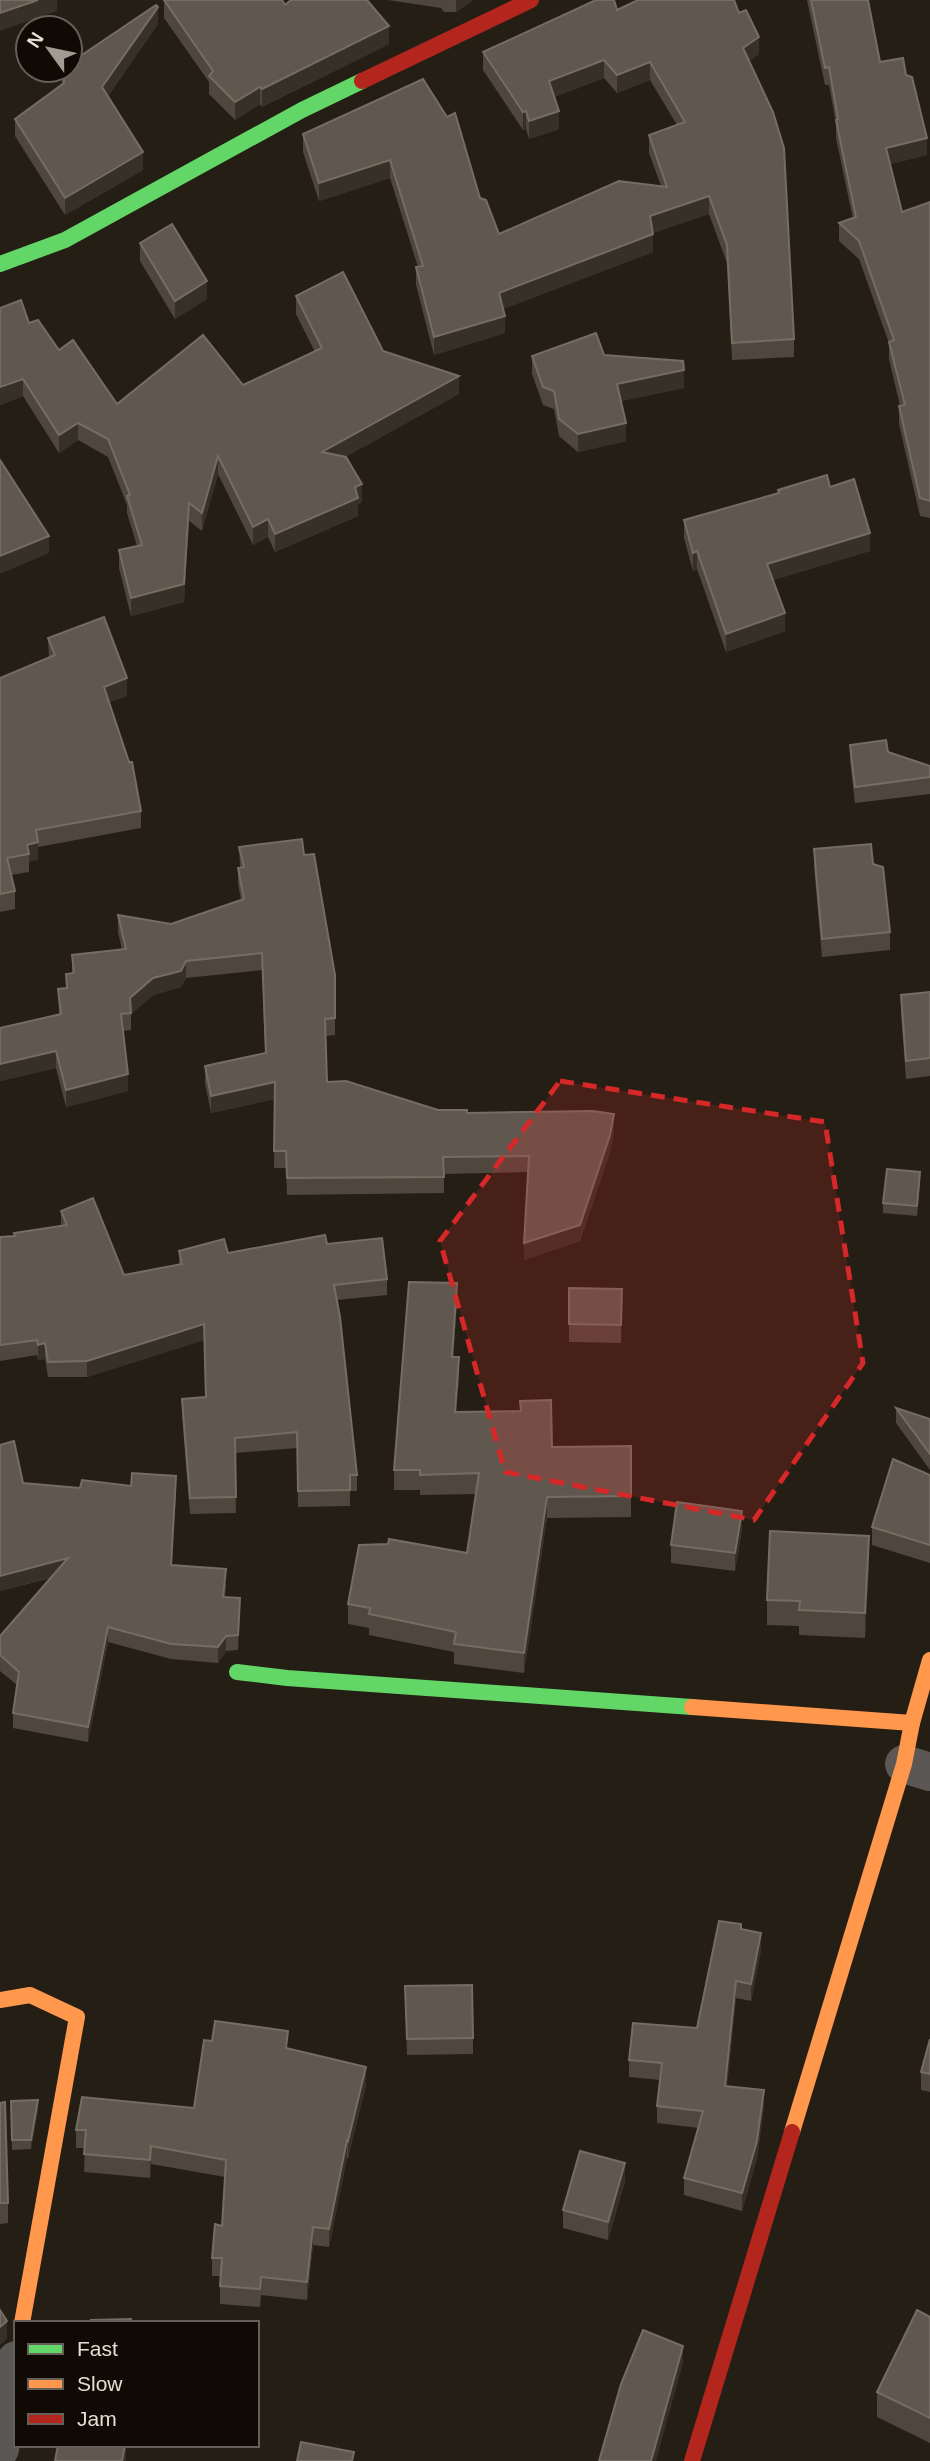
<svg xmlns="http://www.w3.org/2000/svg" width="930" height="2461" viewBox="0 0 930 2461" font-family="Helvetica,sans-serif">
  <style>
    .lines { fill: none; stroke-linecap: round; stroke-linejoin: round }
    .street { stroke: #5a5754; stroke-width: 38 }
    .fast { stroke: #63d668; stroke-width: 16 }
    .slow { stroke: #ff974d; stroke-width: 16 }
    .jam { stroke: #b3261e; stroke-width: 16 }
    .wall { fill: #4f473d }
    .shaded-wall { fill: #373026 }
    .building { fill: #60584e; stroke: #756d63; stroke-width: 2 }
    .marked { fill: #d62828; fill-opacity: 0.2; stroke: #d62828; stroke-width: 5; stroke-dasharray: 14 9; stroke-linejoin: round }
  </style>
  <rect width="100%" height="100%" fill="#241e15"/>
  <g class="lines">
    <!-- street -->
    <g class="street">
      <polyline points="904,1764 930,1772"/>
      <polyline points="0,2449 16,2360"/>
    </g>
    <!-- fast -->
    <g class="fast">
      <polyline points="0,264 65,240 302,110 362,81"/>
      <polyline points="237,1672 287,1678 692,1707"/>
    </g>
    <!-- slow -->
    <g class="slow">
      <polyline points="692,1707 912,1723"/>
      <polyline points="0,2000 30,1995 77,2017 22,2323"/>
      <polyline points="792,2132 904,1764 912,1723 930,1660"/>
    </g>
    <!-- jam -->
    <g class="jam">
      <polyline points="362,81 531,0"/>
      <polyline points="692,2461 792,2132"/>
    </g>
  </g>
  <!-- wall -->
  <g class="wall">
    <polygon points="164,0 285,5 389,44 262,107 260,104 235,120 209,94 209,82 164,18"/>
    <polygon points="388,0 473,0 456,12 444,12 441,8"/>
    <polygon points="807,0 868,0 880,62 906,75 927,155 890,164 902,212 930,202 930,518 920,516 899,424 899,406 900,406 889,359 889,343 859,259 839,241 839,223 853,219 836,138 836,123 829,85 825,85"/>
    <polygon points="617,10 759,54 749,61 794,339 794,357 732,360 727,263 709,214 653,233 653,252 503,309 505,333 434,355 416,285 416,267 418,267 390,178 319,201 303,152 303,134 423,79 480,198 499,234 661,186 649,153 649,135 677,125 650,80 617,93 604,78 554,97 559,129 529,139 526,129 523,130 483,70 483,52"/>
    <polygon points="158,24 108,96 143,170 65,215 15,136 15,119 62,84 62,70"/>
    <polygon points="140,243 207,299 175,319 140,261"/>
    <polygon points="296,296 383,351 459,394 345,457 362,502 358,504 358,516 275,552 268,537 253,545 218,474 202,531 189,521 184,602 131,616 119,568 119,550 137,546 127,513 127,505 108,457 78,440 59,453 23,396 0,405 0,308 29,323 59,350 117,404 243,385 315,352 296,314"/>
    <polygon points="604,355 684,388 621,401 626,441 578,452 559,436 554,409 543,405 532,374 532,356"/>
    <polygon points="830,487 870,551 773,580 785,631 726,652 697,569 693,571 684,538 684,520 778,493 778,490"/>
    <polygon points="48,638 127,696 109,702 141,811 141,828 38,847 38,859 29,862 29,872 11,875 15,891 15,909 0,912 0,678 49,658"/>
    <polygon points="850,745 888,752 930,766 930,794 855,803 850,761"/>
    <polygon points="239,847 304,855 335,975 335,1035 326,1036 327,1082 438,1110 467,1113 614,1131 610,1152 580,1241 524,1260 528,1172 444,1174 444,1193 287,1195 286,1168 274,1168 275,1099 211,1113 205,1083 205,1066 265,1053 262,970 186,978 181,987 153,995 131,1014 131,1030 123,1031 128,1091 66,1107 56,1068 0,1081 59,1015 58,989 66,988 66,974 72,973 72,955 122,950 118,932 118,915 171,924 241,900 238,884 238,868 240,867"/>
    <polygon points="814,849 873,864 890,932 890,950 822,957 814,867"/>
    <polygon points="930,992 930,1076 906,1079 901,1013 901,995"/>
    <polygon points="920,1181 917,1216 883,1213 883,1203"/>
    <polygon points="61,1211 124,1275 179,1264 179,1251 228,1253 327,1244 387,1279 387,1295 337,1300 357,1475 357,1491 350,1491 350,1506 298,1507 297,1448 235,1453 236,1513 190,1514 182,1415 182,1399 205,1397 204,1340 87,1377 48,1377 45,1359 38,1360 37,1355 0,1361 0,1237 14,1236 61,1226"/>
    <polygon points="569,1288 622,1289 621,1343 569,1342"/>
    <polygon points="457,1303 453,1357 459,1378 456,1412 552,1447 631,1446 631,1517 547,1518 524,1673 454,1664 454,1652 369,1635 369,1628 348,1624 348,1604 467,1553 476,1494 420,1495 420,1490 394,1490 394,1470"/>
    <polygon points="896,1408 930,1419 930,1470 896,1423"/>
    <polygon points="0,1445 23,1483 80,1488 176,1491 172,1565 226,1584 225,1597 240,1614 238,1650 226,1651 218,1663 171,1659 108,1642 88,1742 13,1728 13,1713 17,1685 0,1671 0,1636 51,1578 0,1591"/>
    <polygon points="930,1475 930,1563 872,1545 872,1527"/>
    <polygon points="742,1529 735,1571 671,1563 671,1545"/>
    <polygon points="869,1561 865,1638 799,1635 799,1626 767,1625 767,1600"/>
    <polygon points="741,1929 761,1950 751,2001 736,1998 727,2086 764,2107 757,2158 742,2211 684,2195 684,2178 699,2128 657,2123 657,2106 660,2080 629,2077 629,2060 697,2028"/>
    <polygon points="405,1986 473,2038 473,2054 407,2055"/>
    <polygon points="930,2039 930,2092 921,2090 921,2072"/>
    <polygon points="288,2049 366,2085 348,2158 347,2158 329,2247 313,2245 307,2300 261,2295 260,2307 220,2304 220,2276 212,2276 212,2258 222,2226 225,2177 151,2164 150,2178 84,2172 85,2148 76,2148 76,2130 194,2108"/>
    <polygon points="11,2101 38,2109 31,2149 12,2150"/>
    <polygon points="0,2103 8,2203 8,2223 0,2224"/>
    <polygon points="625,2181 608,2240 563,2228 563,2210"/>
    <polygon points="930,2317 930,2443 877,2417 877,2392"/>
  </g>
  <!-- shaded-wall -->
  <g class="shaded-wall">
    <polygon points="38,0 57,0 57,11 0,31 0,13"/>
    <polygon points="456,0 473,0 456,12"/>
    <polygon points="158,7 158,24 102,104 102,87"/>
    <polygon points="389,26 389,44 262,107 262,89"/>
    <polygon points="759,37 759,54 743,65 743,48"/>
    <polygon points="604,60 604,78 549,99 549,81"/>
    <polygon points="650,62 650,80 617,93 617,75"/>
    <polygon points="260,87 260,104 235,120 235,102"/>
    <polygon points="526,111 526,129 523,130 523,112"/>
    <polygon points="559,111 559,129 529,139 529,121"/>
    <polygon points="927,138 927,155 886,165 886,148"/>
    <polygon points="143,152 143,170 65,215 65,198"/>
    <polygon points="390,160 390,178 319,201 319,183"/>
    <polygon points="709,196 709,214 650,234 650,216"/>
    <polygon points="653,234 653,252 499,311 499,293"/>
    <polygon points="207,281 207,299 175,319 175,301"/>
    <polygon points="505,316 505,333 434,355 434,337"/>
    <polygon points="684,370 684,388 617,402 617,384"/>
    <polygon points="459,376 459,394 322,470 322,452"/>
    <polygon points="23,379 23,396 0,405 0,387"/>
    <polygon points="78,423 78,440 59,453 59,435"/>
    <polygon points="626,423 626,441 578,452 578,434"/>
    <polygon points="218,456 218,474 202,531 202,513"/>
    <polygon points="362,484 362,502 358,504 358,516 275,552 275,534"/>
    <polygon points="189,503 189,521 184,602 131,616 131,598"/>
    <polygon points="268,519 268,537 253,545 253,527"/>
    <polygon points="870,533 870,551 767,582 767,564"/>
    <polygon points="49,536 49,553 0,574 0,556"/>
    <polygon points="697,551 697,569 693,571 693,553"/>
    <polygon points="785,613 785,631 726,652 726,634"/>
    <polygon points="127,678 127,696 104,704 104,687"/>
    <polygon points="38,842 38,859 29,862 29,854 27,845"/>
    <polygon points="186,961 186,978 181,987 153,995 131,1014 130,998 153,978"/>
    <polygon points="56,1051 56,1068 0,1081 0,1064"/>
    <polygon points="128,1074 128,1091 66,1107 66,1090"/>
    <polygon points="275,1082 275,1099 211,1113 211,1096"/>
    <polygon points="614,1114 614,1131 610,1152 580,1241 524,1260 524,1243"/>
    <polygon points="457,1283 457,1303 452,1377 452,1357"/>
    <polygon points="204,1324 204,1340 87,1377 87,1361"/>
    <polygon points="45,1343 45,1359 38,1360 38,1345"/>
    <polygon points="459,1357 459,1378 455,1432 455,1412"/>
    <polygon points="176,1476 176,1491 171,1581 171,1565"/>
    <polygon points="547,1497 547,1518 524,1673 524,1653"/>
    <polygon points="742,1511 742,1529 735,1571 735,1553"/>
    <polygon points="869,1536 869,1561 865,1638 865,1613"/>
    <polygon points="68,1558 68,1573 0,1591 0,1576"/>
    <polygon points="240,1598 240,1614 238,1650 238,1635"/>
    <polygon points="108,1627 108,1642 88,1742 88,1727"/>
    <polygon points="226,1636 226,1651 218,1663 218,1647"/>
    <polygon points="761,1933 761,1950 751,2001 751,1984"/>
    <polygon points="736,1981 736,1998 725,2103 725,2086"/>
    <polygon points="366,2067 366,2085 348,2158 348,2141"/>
    <polygon points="764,2090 764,2107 757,2158 742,2211 742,2193"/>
    <polygon points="38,2100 38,2109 31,2149 31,2140"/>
    <polygon points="347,2140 347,2158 329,2247 329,2229"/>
    <polygon points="151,2146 151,2164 150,2178 150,2160"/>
    <polygon points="625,2163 625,2181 608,2240 608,2222"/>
    <polygon points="313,2227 313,2245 307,2300 307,2282"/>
    <polygon points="7,2321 7,2339 0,2345 0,2327"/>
    <polygon points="683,2346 683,2363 656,2461 651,2461"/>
    <polygon points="125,2445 126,2445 126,2461 122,2461"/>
  </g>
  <!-- building -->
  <g class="building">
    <polygon points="0,0 38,0 0,13"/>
    <polygon points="164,0 282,0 285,5 291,0 367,0 389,26 262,89 260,87 235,102 209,76 213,71"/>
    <polygon points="596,0 614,0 617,10 638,0 734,0 739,13 746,10 759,37 743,48 773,112 784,148 794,339 732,343 727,245 709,196 650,216 653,234 499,293 505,316 434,337 416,267 423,266 390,160 319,183 303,134 423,79 447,117 455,113 480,198 486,200 499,234 619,181 667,187 649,135 685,122 650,62 617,75 604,60 549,81 559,111 529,121 526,111 523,112 483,52"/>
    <polygon points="811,0 868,0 880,62 903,58 906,75 912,77 927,138 886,148 902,212 930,202 930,501 920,498 899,406 905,405 889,342 894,340 859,241 839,223 856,217 836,120 838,119 829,67 825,68"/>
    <polygon points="156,5 158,7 102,87 143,152 65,198 15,119 64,83 63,70 70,70 70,63"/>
    <polygon points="172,224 207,281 175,301 140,243"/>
    <polygon points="343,272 383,351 459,376 322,452 346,457 362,484 355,487 358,498 275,534 268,519 253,527 218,456 202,513 189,503 184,584 131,598 119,550 142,545 127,496 130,495 108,439 78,423 59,435 23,379 0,387 0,308 21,300 29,323 38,320 59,350 73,340 117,404 203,335 243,385 322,348 296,296"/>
    <polygon points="596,333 604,355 683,361 684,370 617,384 626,423 578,434 559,419 554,391 543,387 532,356"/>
    <polygon points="0,460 49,536 0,556"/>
    <polygon points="827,475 830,487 854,479 870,533 767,564 785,613 726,634 697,551 693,553 684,520 779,493 778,490"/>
    <polygon points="104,617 127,678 104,687 129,762 132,762 141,811 36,830 38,842 27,845 29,854 7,858 15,891 0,894 0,678 55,655 48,638"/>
    <polygon points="886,740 888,752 930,766 930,777 855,787 850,745"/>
    <polygon points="302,839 304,855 314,854 335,975 335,1018 325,1019 327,1082 346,1081 438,1110 467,1110 467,1113 593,1111 614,1114 610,1135 580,1225 524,1243 529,1156 443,1157 444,1177 287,1178 286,1151 274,1151 275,1082 211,1096 205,1066 266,1053 262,953 186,961 181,971 153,978 130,998 131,1013 121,1014 128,1074 66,1090 56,1051 0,1064 0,1028 61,1014 58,989 67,988 66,974 74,973 72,955 126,949 118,915 171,924 244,899 238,868 244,867 239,847"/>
    <polygon points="871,844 873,864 883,867 890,932 822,939 814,849"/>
    <polygon points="930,992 930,1058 906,1061 901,995"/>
    <polygon points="887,1169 920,1172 917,1206 883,1203"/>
    <polygon points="93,1198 124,1275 182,1264 179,1251 224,1239 228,1253 325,1235 327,1244 382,1238 387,1279 334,1285 340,1317 357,1475 350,1475 350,1490 298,1491 297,1432 235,1438 236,1497 190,1498 182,1399 206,1397 204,1324 87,1361 48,1362 45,1343 38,1345 37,1340 0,1345 0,1237 15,1236 14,1233 67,1225 61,1211"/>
    <polygon points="409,1282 457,1283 452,1357 459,1357 455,1412 521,1411 520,1401 551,1400 552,1447 631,1446 631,1496 547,1497 524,1653 454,1644 456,1632 369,1614 370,1608 348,1604 359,1545 388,1544 389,1539 467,1553 479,1473 420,1475 420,1470 394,1470"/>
    <polygon points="569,1288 622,1289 621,1325 569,1324"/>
    <polygon points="896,1408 930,1419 930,1454"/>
    <polygon points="14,1441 23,1483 80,1488 82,1480 131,1486 132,1473 176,1476 171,1565 226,1569 223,1597 240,1598 238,1635 226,1636 218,1647 171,1644 108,1627 88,1727 13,1713 19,1672 0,1655 0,1636 68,1558 0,1576 0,1445"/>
    <polygon points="893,1459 930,1475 930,1545 872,1527"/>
    <polygon points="677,1502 742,1511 735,1553 671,1545"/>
    <polygon points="770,1531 869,1536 865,1613 799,1610 800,1601 767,1600"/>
    <polygon points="719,1921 741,1924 741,1929 761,1933 751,1984 736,1981 725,2086 764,2090 757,2141 742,2193 684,2178 703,2111 657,2106 662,2063 629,2060 633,2023 697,2028"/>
    <polygon points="472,1985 473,2038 407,2039 405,1986"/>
    <polygon points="215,2021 288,2031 286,2048 366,2067 348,2141 347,2140 329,2229 313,2227 307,2282 261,2277 260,2289 220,2286 222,2258 212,2258 215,2224 222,2226 226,2160 151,2146 150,2160 84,2154 86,2130 76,2130 82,2097 194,2108 204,2040 212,2041"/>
    <polygon points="930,2039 930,2074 921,2072"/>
    <polygon points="38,2100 31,2140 12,2140 11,2101"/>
    <polygon points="5,2102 8,2203 0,2203 0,2103"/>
    <polygon points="580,2151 625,2163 608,2222 563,2210"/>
    <polygon points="0,2310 7,2321 0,2327"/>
    <polygon points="917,2310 930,2317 930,2418 877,2392"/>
    <polygon points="131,2319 131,2323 91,2323 91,2320"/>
    <polygon points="643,2330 683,2346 651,2461 599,2461 621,2384"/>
    <polygon points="301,2442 354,2452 352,2461 297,2461"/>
    <polygon points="58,2445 125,2445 122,2461 55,2461"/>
  </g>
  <!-- marked area -->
  <path class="marked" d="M560 1081 825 1122 863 1363 754 1520 505 1472 440 1241Z"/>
  <!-- legend -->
  <rect x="14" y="2321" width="245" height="126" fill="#0f0a04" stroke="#655f57" stroke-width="2"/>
  <rect x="28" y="2344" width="35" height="10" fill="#63d668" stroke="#655f57" stroke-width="2"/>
  <text x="77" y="2356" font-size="21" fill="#e6ded4">Fast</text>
  <rect x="28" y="2379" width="35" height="10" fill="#ff974d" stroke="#655f57" stroke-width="2"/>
  <text x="77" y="2391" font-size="21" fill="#e6ded4">Slow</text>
  <rect x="28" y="2414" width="35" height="10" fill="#b3261e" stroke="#655f57" stroke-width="2"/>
  <text x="77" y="2426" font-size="21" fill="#e6ded4">Jam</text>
  <!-- north arrow -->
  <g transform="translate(49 49) rotate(303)"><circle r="33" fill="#0f0a04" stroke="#655f57" stroke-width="2"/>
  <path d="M0-5L12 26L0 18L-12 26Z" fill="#a29b91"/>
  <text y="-10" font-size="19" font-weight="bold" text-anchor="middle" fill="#e6ded4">N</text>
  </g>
</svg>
